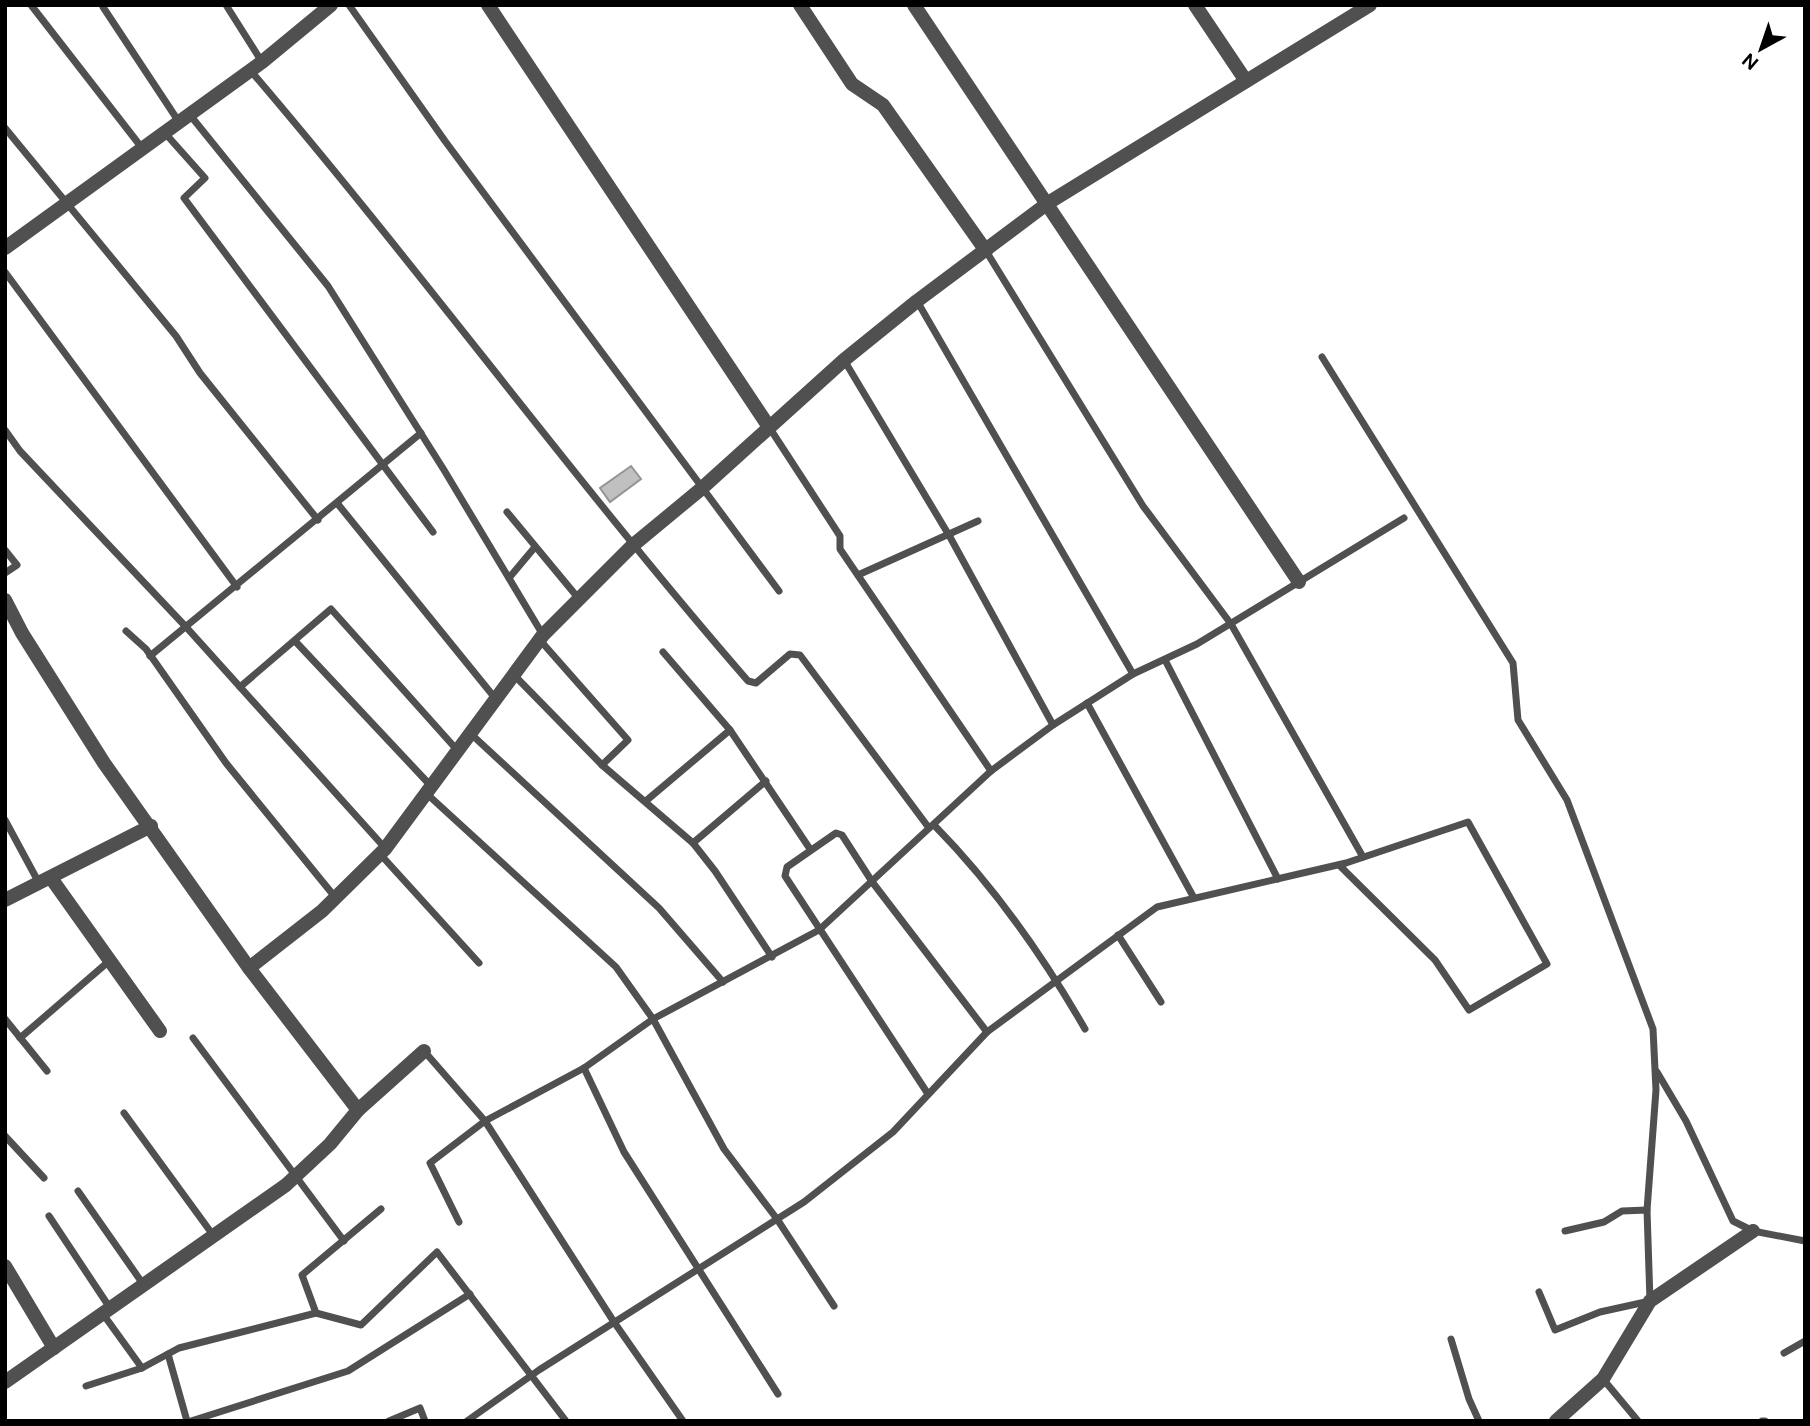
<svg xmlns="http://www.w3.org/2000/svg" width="1810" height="1426" viewBox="0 0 1810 1426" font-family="'DM Sans',sans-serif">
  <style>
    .building { fill: #c0c0c0; stroke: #949494; stroke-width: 2 }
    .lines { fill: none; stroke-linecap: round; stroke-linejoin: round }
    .service { stroke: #505050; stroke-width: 7 }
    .minor { stroke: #505050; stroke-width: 14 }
  </style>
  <rect width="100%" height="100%" fill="#fff"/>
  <!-- building -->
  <polygon class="building" points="631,466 641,479 610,502 600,488"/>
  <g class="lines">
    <!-- service -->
    <g class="service">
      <polyline points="31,5 142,148"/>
      <polyline points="226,5 262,62"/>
      <polyline points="349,5 445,141 779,591"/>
      <polyline points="103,7 179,122"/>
      <path d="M250 70C421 270 576 483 748 681L756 683 790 654 800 655 929 828"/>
      <polyline points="190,115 328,286 444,470 543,635"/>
      <polyline points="5,128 176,336 200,373 318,520"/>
      <polyline points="164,132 205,178 184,198 433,532"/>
      <polyline points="986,251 1143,506 1231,624 1363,857"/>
      <polyline points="5,272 237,587"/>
      <polyline points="917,301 1133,674"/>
      <polyline points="1322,357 1513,663 1518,720 1567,800 1653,1029 1656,1090 1647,1210"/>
      <polyline points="844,360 950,537 1053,725"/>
      <polyline points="769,427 840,536 840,549 991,771"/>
      <polyline points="5,430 20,451 187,628 385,848"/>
      <polyline points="337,503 495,698"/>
      <polyline points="507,512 579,599"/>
      <polyline points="5,550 17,565 5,573"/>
      <polyline points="858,575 978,521"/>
      <polyline points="509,578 535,547"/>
      <polyline points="126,631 146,649 226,763 335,897"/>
      <polyline points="539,639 628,740 602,765"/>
      <polyline points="295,641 431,786"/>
      <polyline points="663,652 730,730 810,849"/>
      <polyline points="150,656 421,433"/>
      <polyline points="1165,660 1278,879"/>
      <polyline points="514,675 602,765 693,843 715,871 772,957"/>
      <polyline points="240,687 331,609 458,751"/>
      <polyline points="1087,703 1194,898"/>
      <polyline points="471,734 659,908 723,982"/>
      <polyline points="427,794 616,967 653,1019 724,1149 777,1219 834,1306"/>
      <polyline points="647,800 730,730"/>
      <polyline points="5,820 39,883"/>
      <path d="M934 825C993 885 1043 956 1085 1029"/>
      <polyline points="693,843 766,781"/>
      <polyline points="380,854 479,963"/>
      <polyline points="1118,935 1161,1002"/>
      <polyline points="5,1019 47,1071"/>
      <polyline points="20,1038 108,962"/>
      <polyline points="193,1038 344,1241"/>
      <polyline points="424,1051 485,1121 614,1322 683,1421"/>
      <polyline points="584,1068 624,1152 778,1394"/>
      <polyline points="1657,1072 1686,1121 1733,1221 1753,1231 1805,1241"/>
      <polyline points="928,1094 785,876 787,867 836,833 842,835 873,883 987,1032"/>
      <polyline points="124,1113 213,1235"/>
      <polyline points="5,1136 44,1178"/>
      <polyline points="78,1191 143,1284"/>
      <polyline points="381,1209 302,1275 316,1313 361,1325 437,1252 566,1421"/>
      <polyline points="49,1216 110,1308"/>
      <polyline points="459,1222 430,1163 485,1121 584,1068 653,1019 819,930 991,771 1053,725 1133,674 1197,644 1404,518"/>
      <polyline points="1539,1292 1555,1330 1600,1312 1650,1301 1647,1210 1622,1211 1604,1222 1565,1231"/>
      <polyline points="103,1314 142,1368"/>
      <polyline points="1451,1339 1469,1399 1479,1421"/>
      <polyline points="1784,1353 1805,1341"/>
      <polyline points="168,1354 187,1421"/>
      <polyline points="1603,1379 1638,1421"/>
      <polyline points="86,1386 142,1368 179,1348 316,1313"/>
      <polyline points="191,1421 348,1371 470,1294"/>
      <polyline points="389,1421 420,1408 425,1421"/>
      <polyline points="467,1421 539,1370 804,1202 893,1132 987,1032 1157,907 1346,863 1468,822 1547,964 1469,1010 1435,960 1339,865"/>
      <polyline points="1762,1421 1765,1421"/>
    </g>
    <!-- minor -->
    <g class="minor">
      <polyline points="488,5 769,427"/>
      <polyline points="800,5 852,84 883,105 986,251"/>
      <polyline points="914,5 1299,582"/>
      <polyline points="1195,5 1246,81"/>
      <polyline points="5,248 262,62 331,5"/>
      <polyline points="5,600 22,633 104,763 249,968 358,1110"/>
      <polyline points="51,878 160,1031"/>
      <polyline points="5,900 151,826"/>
      <polyline points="249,968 322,911 385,849 543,635 632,546 701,489 844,360 917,301 1048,203 1370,5"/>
      <polyline points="5,1266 54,1348"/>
      <polyline points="5,1382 286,1185 330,1144 358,1110 424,1051"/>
      <polyline points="1556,1421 1603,1379 1650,1301 1753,1231"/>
    </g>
  </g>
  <!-- border -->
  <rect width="1810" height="1426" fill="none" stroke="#000000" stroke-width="14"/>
  <!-- north arrow -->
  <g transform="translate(1761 49) rotate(220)" stroke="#ffffff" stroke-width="5" paint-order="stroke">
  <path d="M0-5L12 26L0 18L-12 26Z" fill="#000000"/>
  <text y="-10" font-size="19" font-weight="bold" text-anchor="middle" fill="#000000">N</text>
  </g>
</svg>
